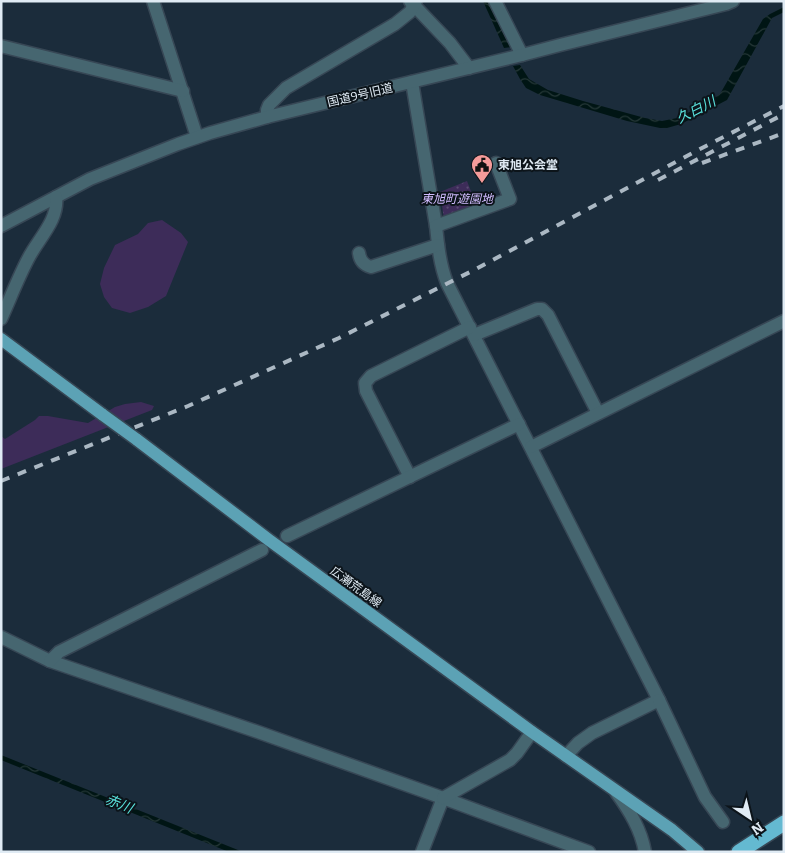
<svg xmlns="http://www.w3.org/2000/svg" width="785" height="853" viewBox="0 0 785 853" font-family="Bitter,'Noto Sans JP',serif">
  <style>
    .green { fill: #3d2c59 }
    .park { fill: url(#park-dots) }
    .water { fill: url(#water-waves) }
    .lines { fill: none; stroke-linecap: round; stroke-linejoin: round }
    .minor-casing { stroke: #374755; stroke-width: 15 }
    .major-casing { stroke: #374755; stroke-width: 15 }
    .highway-casing { stroke: #374755; stroke-width: 18 }
    .minor { stroke: #466670; stroke-width: 12 }
    .major { stroke: #5ca2b5; stroke-width: 12 }
    .highway { stroke: #64b9d1; stroke-width: 15 }
    .rail { stroke: #abb8c3; stroke-width: 4; stroke-dasharray: 9 9; stroke-linecap: butt }
    .major-bridge-casing { stroke: #374755; stroke-width: 15; stroke-linecap: butt }
    .major-bridge { stroke: #5ca2b5; stroke-width: 12 }
    .labels { text-anchor: middle; dominant-baseline: central; stroke-width: 4; stroke-linejoin: round; paint-order: stroke }
    .street-label { font-size: 12px; fill: #e0ebf4; stroke: #0c141a }
    .poi-label { font-size: 12px; font-weight: bold; fill: #e0ebf4; stroke: #0c141a; text-anchor: start }
    .park-label { font-size: 12px; font-style: italic; fill: #d2bcff; stroke: #0c141a }
    .water-label { font-size: 14px; font-style: italic; fill: #5ae4de; stroke: #0c141a }
  </style>
  <defs>
    <pattern id="park-dots" width="8" height="8" patternUnits="userSpaceOnUse" patternTransform="scale(1.25)"><rect width="8" height="8" fill="#3d2c59"/><path d="M2 2h.1M6 6h.1" fill="none" stroke="#594b71" stroke-width="1.8" stroke-linecap="round"/></pattern>
    <pattern id="water-waves" width="16" height="10" patternUnits="userSpaceOnUse" patternTransform="scale(1.25)"><rect width="16" height="10" fill="#001514"/><path d="M0 5q4-4 8 0t8 0" fill="none" stroke="#253737"/></pattern>
  </defs>
  <rect width="100%" height="100%" fill="#1b2c3b"/>
  <!-- green -->
  <g class="green">
    <polygon points="162,220 181,233 188,242 166,296 148,307 130,313 112,308 104,297 100,284 104,268 115,245 138,234 148,223"/>
    <polygon points="141,402 154,406 152,410 1,469 1,436 5,439 35,420 39,416 48,416 88,423 115,407 125,404"/>
  </g>
  <!-- park -->
  <polygon class="park" points="467,181 477,207 444,219 440,192"/>
  <!-- water -->
  <g class="water">
    <polygon points="483,1 490,1 511,47 504,48"/>
    <polygon points="784,7 784,12 772,18 727,100 681,124 667,128 660,128 627,121 540,95 526,88 520,79 513,66 520,65 529,79 548,90 583,101 645,118 662,121 677,118 702,106 720,94 763,19 770,14"/>
    <polygon points="1,755 243,852 229,852 1,760"/>
  </g>
  <g class="lines">
    <!-- minor casing -->
    <g class="minor-casing">
      <g id="minor">
        <polyline points="153,1 197,137"/>
        <polyline points="410,1 450,43 469,68"/>
        <polyline points="495,1 522,55"/>
        <polyline points="1,46 183,91"/>
        <path d="M412 82 436 226C438 246 440 265 447 283L659 700 592 733 578 743 566 756"/>
        <polyline points="267,117 267,110 269,105 286,88 395,24 410,12 416,1"/>
        <polyline points="1,226 90,179 178,144 210,133 267,117 522,55 560,45 726,4 733,1"/>
        <polyline points="436,226 510,199 496,163"/>
        <path d="M359 253C360 261 364 265 371 267L438 245"/>
        <path d="M1 319C10 299 18 278 28 259 38 239 59 220 56 197"/>
        <polyline points="474,335 537,309 542,309 548,315 598,413"/>
        <polyline points="531,447 784,321"/>
        <polyline points="410,477 366,391 365,383 371,376 470,327"/>
        <polyline points="287,536 519,424"/>
        <polyline points="1,637 50,661 258,732 443,798 422,852"/>
        <polyline points="50,661 59,652 262,550"/>
        <polyline points="659,700 705,797 723,822"/>
        <path d="M616 792C629 810 641 829 645 852"/>
        <polyline points="443,798 589,852"/>
        <polyline points="443,798 510,760 517,753 532,732"/>
      </g>
    </g>
    <!-- major casing -->
    <g class="major-casing">
      <g id="major">
        <polyline points="1,339 103,415"/>
        <polyline points="136,439 269,540 532,732 672,830 698,852"/>
      </g>
    </g>
    <!-- highway casing -->
    <g class="highway-casing">
      <polyline id="highway" points="739,852 784,823"/>
    </g>
    <!-- minor -->
    <use href="#minor" class="minor"/>
    <!-- major -->
    <use href="#major" class="major"/>
    <!-- highway -->
    <use href="#highway" class="highway"/>
    <!-- rail -->
    <g class="rail">
      <polyline points="702,163 784,133"/>
      <polyline points="658,180 784,114"/>
      <polyline points="1,481 188,406 339,338 474,270 702,148 784,106"/>
    </g>
    <!-- major-bridge casing -->
    <g class="major-bridge-casing">
      <polyline id="major-bridge" points="103,415 136,439"/>
    </g>
    <!-- major-bridge -->
    <use href="#major-bridge" class="major-bridge"/>
  </g>
  <!-- icons -->
  <defs>
    <g id="civic-pin" transform="scale(1.125)"><path d="M0 17L-7.5 6A9.5 9.5 0 1 1 7.5 6Z" fill="#f59b9a" stroke="#0c141a"/><path d="M-.6-6.5H3V-4.5H.6V-3L4-1V1h2V6H-6V1h2V-1L-.6-3ZM-1.2 2.5V6h2.4V2.5Z" fill="#111"/></g>
  </defs>
  <g fill-rule="evenodd">
    <use href="#civic-pin" x="482" y="165"/>
  </g>
  <g class="labels">
    <!-- street labels -->
    <g class="street-label">
      <text transform="translate(360 95) rotate(-13)">国道9号旧道</text>
      <text transform="translate(356 587) rotate(36)">広瀬荒島線</text>
    </g>
    <!-- poi labels -->
    <g class="poi-label">
      <text x="498" y="165">東旭公会堂</text>
    </g>
    <!-- park labels -->
    <g class="park-label">
      <text x="457" y="199">東旭町遊園地</text>
    </g>
    <!-- water labels -->
    <g class="water-label">
      <text transform="translate(696 110) rotate(-27)">久白川</text>
      <text transform="translate(119 804) rotate(22)">赤川</text>
    </g>
  </g>
  <!-- border -->
  <rect width="785" height="853" fill="none" stroke="#e0ebf4" stroke-width="5"/>
  <!-- north arrow -->
  <g transform="translate(750 818) rotate(145)" stroke="#0c141a" stroke-width="4" paint-order="stroke">
  <path d="M0-4L9 19L0 12L-9 19Z" fill="#e0ebf4"/>
  <text y="-8" font-size="14" font-weight="bold" text-anchor="middle" fill="#e0ebf4">N</text>
  </g>
</svg>
